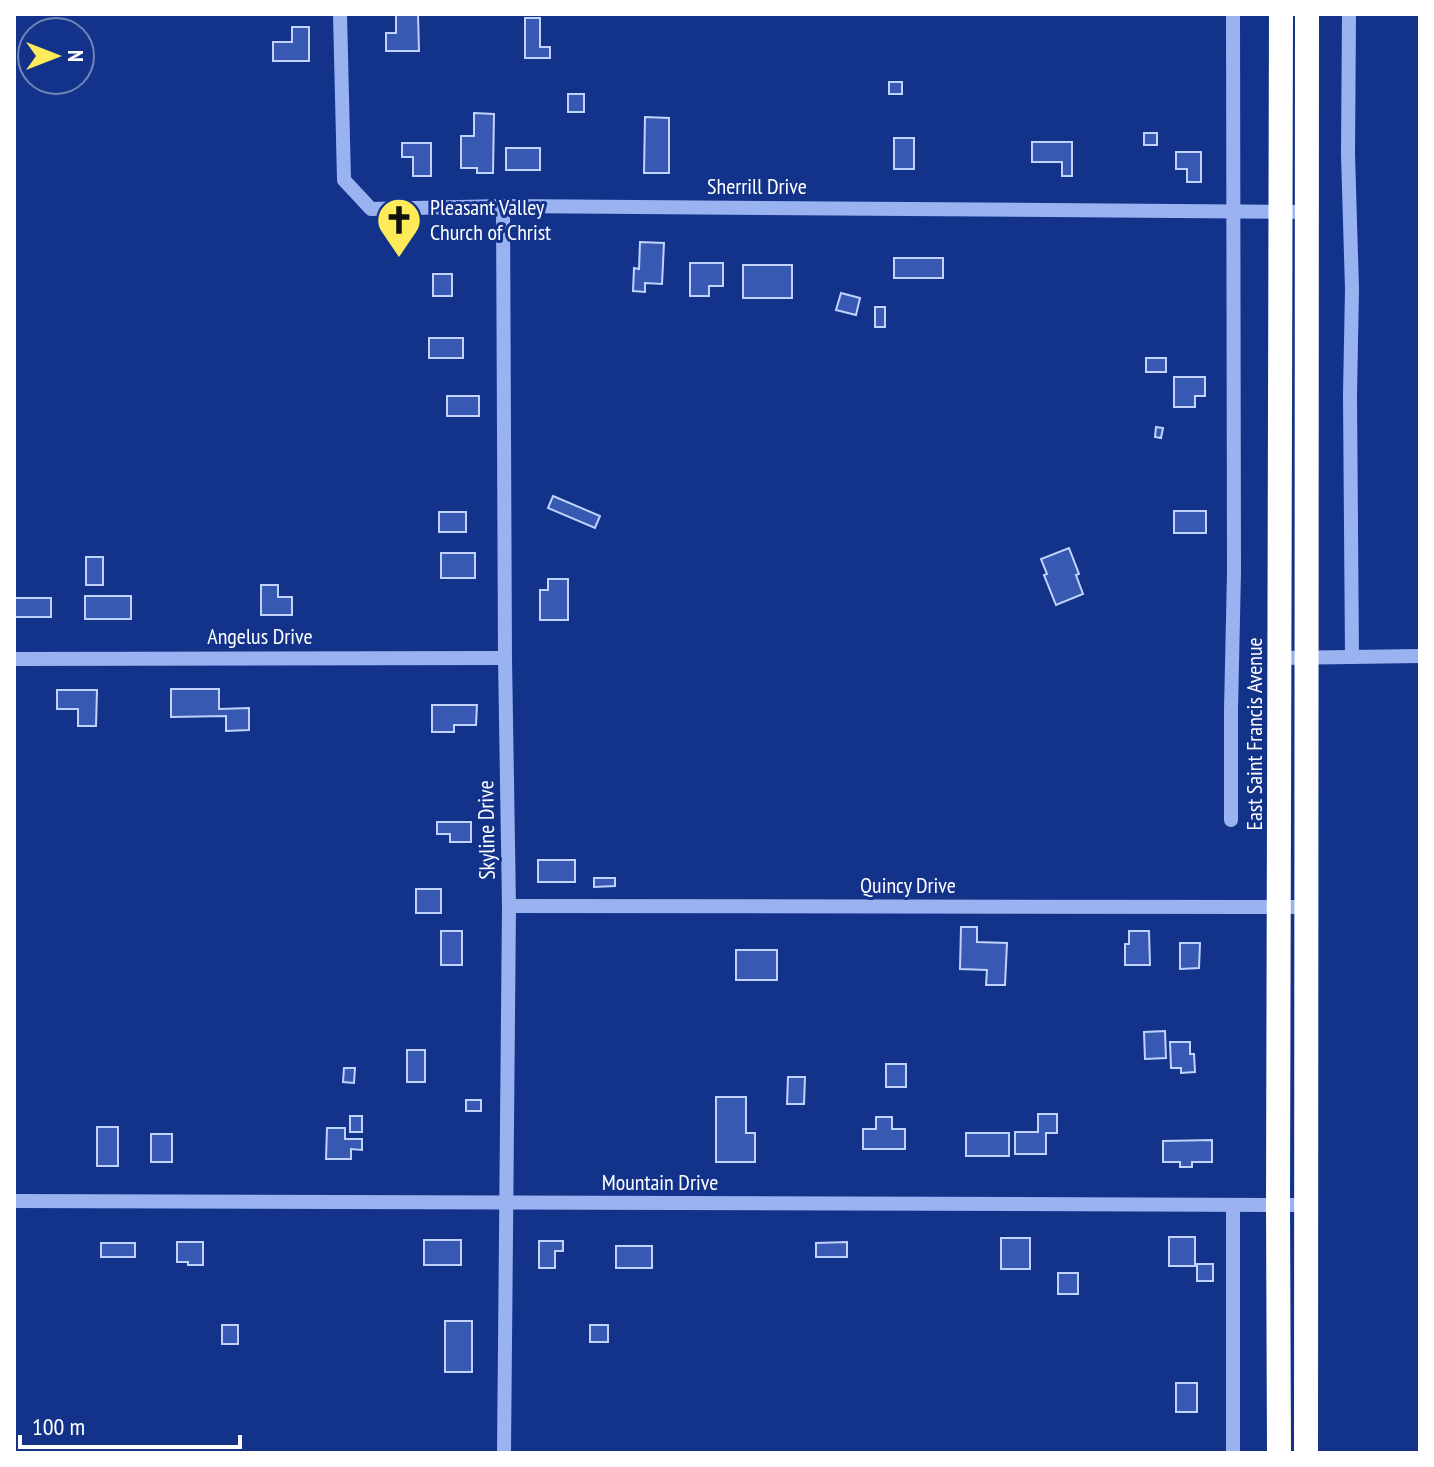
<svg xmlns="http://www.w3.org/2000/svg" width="1434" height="1467" viewBox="0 0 1434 1467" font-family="'PT Sans Narrow',sans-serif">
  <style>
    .building { fill: #3759b2; stroke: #c1d2fc; stroke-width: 2 }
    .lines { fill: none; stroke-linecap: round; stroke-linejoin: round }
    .minor { stroke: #9ab3f0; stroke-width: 14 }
    .highway { stroke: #fff; stroke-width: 24 }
    .labels { text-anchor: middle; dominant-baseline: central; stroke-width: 6; stroke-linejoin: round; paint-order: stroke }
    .street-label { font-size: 22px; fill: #fff; stroke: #13338b }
    .poi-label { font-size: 22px; fill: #fff; stroke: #13338b; text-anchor: start }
  </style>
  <rect width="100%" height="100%" fill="#13338b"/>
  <!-- building -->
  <g class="building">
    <polygon points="396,14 418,14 419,51 386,51 386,33 396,33"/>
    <polygon points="525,18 540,18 540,47 550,47 550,58 525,58"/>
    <polygon points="292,27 309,27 309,61 273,61 273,42 292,42"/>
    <rect x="889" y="82" width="13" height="12"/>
    <rect x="568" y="94" width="16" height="18"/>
    <polygon points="474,113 494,114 493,173 477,173 477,168 461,168 461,136 474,136"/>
    <polygon points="645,117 669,118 669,173 644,173"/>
    <rect x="1144" y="133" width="13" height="12"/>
    <rect x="894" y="138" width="20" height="31"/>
    <polygon points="1032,142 1072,142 1072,176 1062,176 1062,162 1032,162"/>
    <polygon points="402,143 431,143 431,176 413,176 413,157 402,157"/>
    <rect x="506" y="148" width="34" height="22"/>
    <polygon points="1176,152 1201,152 1201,182 1187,182 1187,169 1176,169"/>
    <polygon points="640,242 664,243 662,284 645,283 645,292 633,291 634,268 639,269"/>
    <rect x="894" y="258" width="49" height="20"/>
    <polygon points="690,263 723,263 723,286 709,286 709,296 690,296"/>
    <rect x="743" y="265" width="49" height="33"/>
    <rect x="433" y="274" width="19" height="22"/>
    <polygon points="841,293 860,298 856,315 836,310"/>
    <rect x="875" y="307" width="10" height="20"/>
    <rect x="429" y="338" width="34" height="20"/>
    <rect x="1146" y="358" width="20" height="14"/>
    <polygon points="1174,377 1205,377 1205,396 1195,396 1195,407 1174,407"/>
    <rect x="447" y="396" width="32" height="20"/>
    <polygon points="1156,427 1163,428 1161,438 1155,437"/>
    <polygon points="553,496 600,516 595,528 548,508"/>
    <rect x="1174" y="511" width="32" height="22"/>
    <rect x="439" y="512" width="27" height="20"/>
    <polygon points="1069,548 1079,574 1076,575 1083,594 1056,605 1044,575 1047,574 1041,559"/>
    <rect x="441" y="553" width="34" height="25"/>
    <rect x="86" y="557" width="17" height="28"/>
    <polygon points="548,579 568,579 568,620 540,620 540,590 548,590"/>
    <polygon points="261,585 278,585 278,597 292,597 292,615 261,615"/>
    <rect x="85" y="596" width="46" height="23"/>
    <rect x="14" y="598" width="37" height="19"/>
    <polygon points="171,689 219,689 219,709 249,708 249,730 226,731 226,716 171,717"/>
    <polygon points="57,690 97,690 96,726 78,726 78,709 57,709"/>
    <polygon points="432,705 477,705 476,725 454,725 454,732 432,732"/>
    <polygon points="437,822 471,822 471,842 450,842 450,834 437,834"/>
    <rect x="538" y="860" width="37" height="22"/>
    <polygon points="594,878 615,878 615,886 594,887"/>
    <rect x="416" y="889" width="25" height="24"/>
    <polygon points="961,927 977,927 977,942 1007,943 1005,985 986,985 987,970 960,969"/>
    <rect x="441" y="931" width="21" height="34"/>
    <polygon points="1129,931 1149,931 1150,965 1125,965 1125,944 1129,944"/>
    <polygon points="1180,943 1200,943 1199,968 1180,969"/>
    <rect x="736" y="950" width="41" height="30"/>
    <polygon points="1165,1031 1166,1058 1145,1059 1144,1032"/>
    <polygon points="1170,1042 1190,1042 1190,1054 1194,1054 1195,1072 1181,1073 1181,1068 1171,1068"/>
    <rect x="407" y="1050" width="18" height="32"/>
    <rect x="886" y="1064" width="20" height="23"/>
    <polygon points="344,1068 355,1068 354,1083 343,1082"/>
    <polygon points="788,1077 805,1077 804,1104 787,1104"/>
    <polygon points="716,1097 746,1097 746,1133 755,1133 755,1162 716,1162"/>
    <rect x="466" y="1100" width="15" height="11"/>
    <polygon points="1038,1114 1057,1114 1057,1133 1046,1133 1046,1154 1015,1154 1015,1132 1038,1132"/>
    <rect x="350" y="1116" width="12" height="16"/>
    <polygon points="876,1117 892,1117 892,1129 905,1129 905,1149 863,1149 863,1129 876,1129"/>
    <rect x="97" y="1127" width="21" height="39"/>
    <polygon points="327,1128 345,1128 345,1139 362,1139 362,1150 351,1149 351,1159 326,1159"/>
    <rect x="966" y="1133" width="43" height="23"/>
    <rect x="151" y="1134" width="21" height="28"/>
    <polygon points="1212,1140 1212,1162 1192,1162 1192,1167 1180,1167 1180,1162 1163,1162 1163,1141"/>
    <rect x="1169" y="1237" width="26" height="29"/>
    <rect x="1001" y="1238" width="29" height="31"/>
    <rect x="424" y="1240" width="37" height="25"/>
    <polygon points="539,1241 563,1241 563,1251 555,1251 555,1268 539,1268"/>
    <polygon points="177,1242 203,1242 203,1265 188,1265 188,1262 177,1262"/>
    <polygon points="847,1242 847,1257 816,1257 816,1243"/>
    <rect x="101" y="1243" width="34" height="14"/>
    <rect x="616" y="1246" width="36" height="22"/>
    <rect x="1197" y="1264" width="16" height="17"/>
    <rect x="1058" y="1273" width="20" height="21"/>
    <rect x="445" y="1321" width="27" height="51"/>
    <rect x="222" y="1325" width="16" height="19"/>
    <rect x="590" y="1325" width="18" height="17"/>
    <rect x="1176" y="1383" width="21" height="29"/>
  </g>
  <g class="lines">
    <!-- minor -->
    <g class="minor">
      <polyline points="340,14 344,180 371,209 503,206 1307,212"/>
      <polyline points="1349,14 1348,154 1352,289 1350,395 1352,657"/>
      <polyline points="503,206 505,658 509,906 504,1453"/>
      <polyline points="1280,658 1420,656"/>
      <polyline points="14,659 505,658"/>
      <polyline points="1231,820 1231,710 1234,572 1233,14"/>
      <polyline points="509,906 1306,907"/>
      <polyline points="14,1201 1306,1205"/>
      <polyline points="1233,1453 1233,1205"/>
    </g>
    <!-- highway -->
    <g class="highway">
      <polyline points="1279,1453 1278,1204 1281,14"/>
      <polyline points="1306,1453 1307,14"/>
    </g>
  </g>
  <!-- icons -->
  <defs>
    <g id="church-pin" transform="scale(2.3)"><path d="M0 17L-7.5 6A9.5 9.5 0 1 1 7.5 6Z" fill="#ffeb5a" stroke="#13338b"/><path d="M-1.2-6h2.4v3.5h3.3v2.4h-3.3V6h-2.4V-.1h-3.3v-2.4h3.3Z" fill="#111"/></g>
  </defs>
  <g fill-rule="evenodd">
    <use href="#church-pin" x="399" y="220"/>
  </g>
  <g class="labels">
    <!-- street labels -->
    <g class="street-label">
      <text x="757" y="186">Sherrill Drive</text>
      <text x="260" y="636">Angelus Drive</text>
      <text transform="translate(1254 734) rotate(-90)">East Saint Francis Avenue</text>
      <text transform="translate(486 830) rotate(-91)">Skyline Drive</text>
      <text x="908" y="885">Quincy Drive</text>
      <text x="660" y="1182">Mountain Drive</text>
    </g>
    <!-- poi labels -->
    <g class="poi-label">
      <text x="430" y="207">Pleasant Valley<tspan x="430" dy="25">Church of Christ</tspan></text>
    </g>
  </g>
  <!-- border -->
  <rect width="1434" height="1467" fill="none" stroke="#ffffff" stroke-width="32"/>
  <!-- north arrow -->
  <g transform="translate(56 56) rotate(90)"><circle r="38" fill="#13338b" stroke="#7185b9" stroke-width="2"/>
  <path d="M0-6L14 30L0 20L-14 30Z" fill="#ffeb5a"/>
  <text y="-12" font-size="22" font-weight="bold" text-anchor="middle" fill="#ffffff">N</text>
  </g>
  <!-- scale -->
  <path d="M20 1435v12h220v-12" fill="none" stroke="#ffffff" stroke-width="4"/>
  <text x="32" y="1435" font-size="24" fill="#ffffff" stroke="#13338b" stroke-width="6" paint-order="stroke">100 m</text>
</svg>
